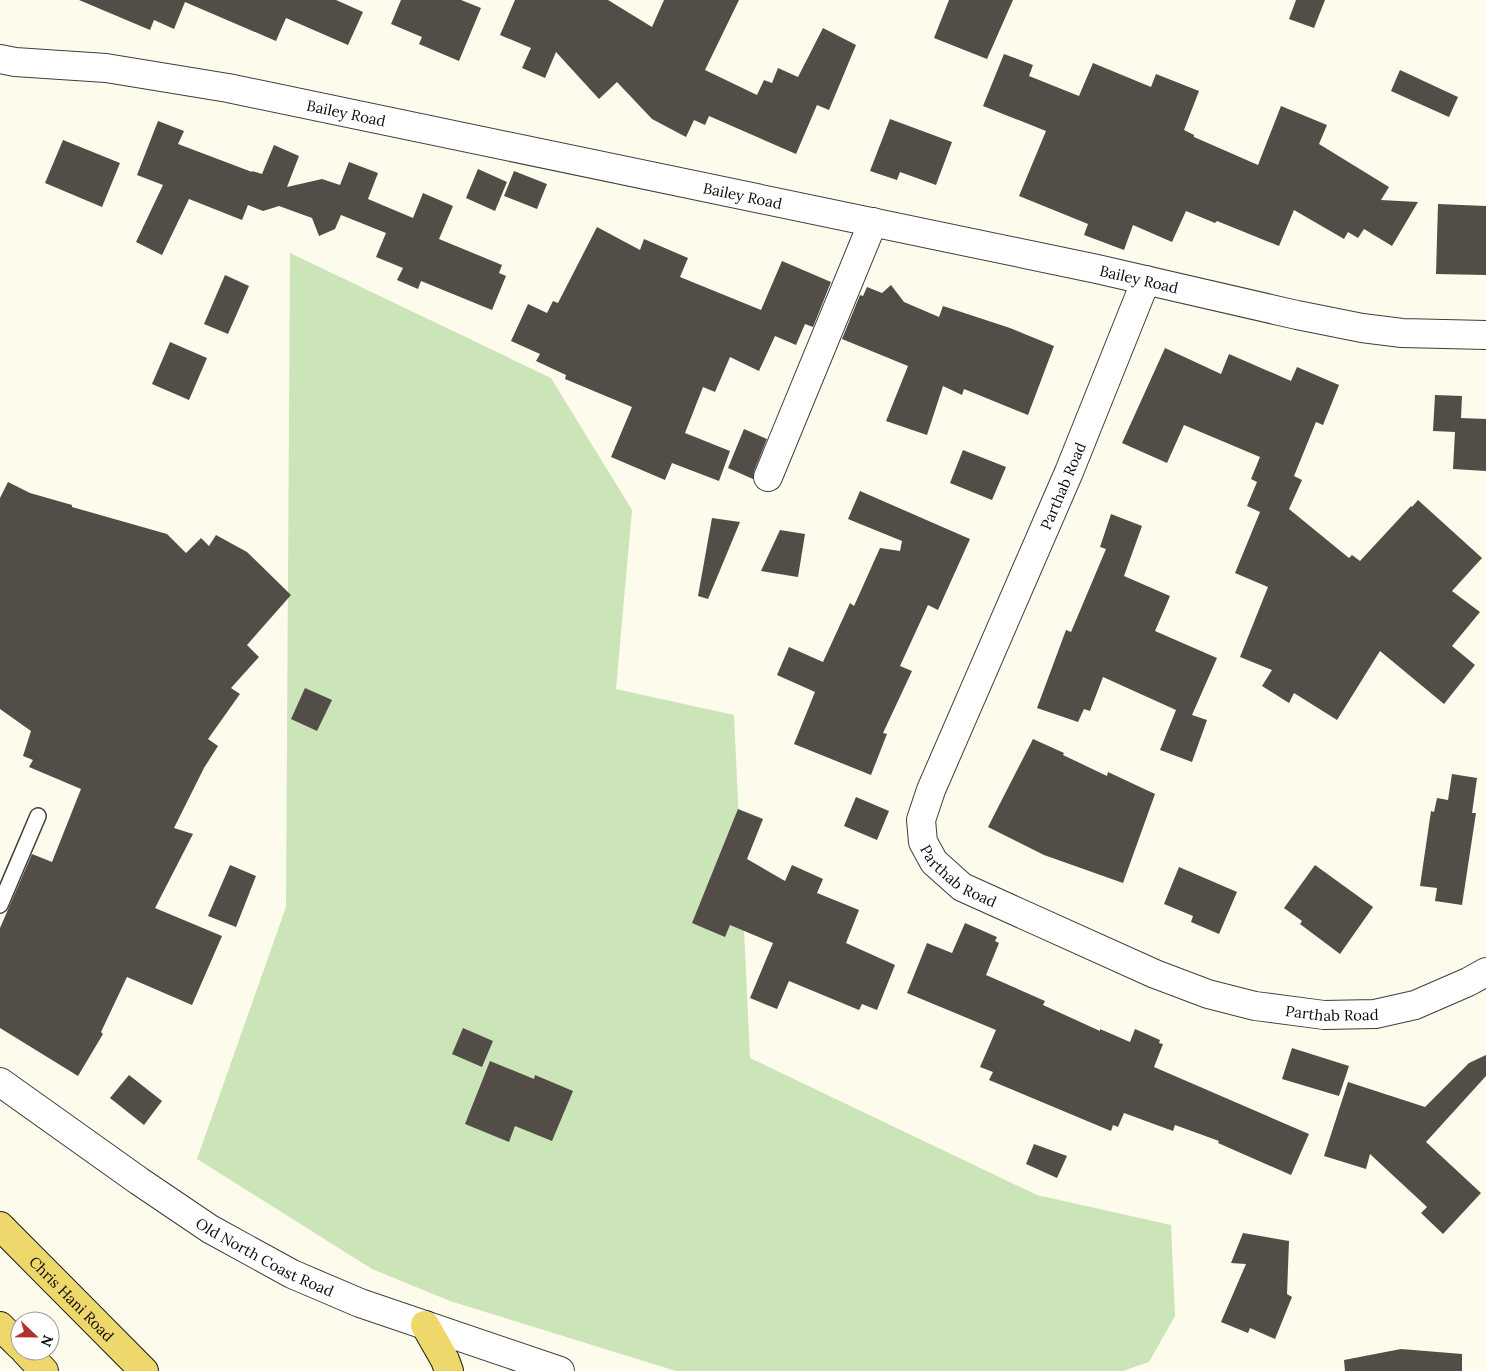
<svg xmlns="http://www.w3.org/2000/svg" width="1486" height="1371" viewBox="0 0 1486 1371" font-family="Lora,serif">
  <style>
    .green { fill: #cce5b8 }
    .building { fill: #534d48 }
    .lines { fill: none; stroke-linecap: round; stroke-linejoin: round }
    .lane-casing { stroke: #3e3e3e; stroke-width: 18 }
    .street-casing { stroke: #3e3e3e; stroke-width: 30 }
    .primary-casing { stroke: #1c1c1c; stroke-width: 30 }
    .lane { stroke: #fff; stroke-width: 15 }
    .street { stroke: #fff; stroke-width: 28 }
    .primary { stroke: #eed76b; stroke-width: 28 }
    .labels { text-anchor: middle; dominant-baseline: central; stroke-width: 5; stroke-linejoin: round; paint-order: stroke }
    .street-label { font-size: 15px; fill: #0b0b0b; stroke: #fff }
  </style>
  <rect width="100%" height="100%" fill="#fdfbeb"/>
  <!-- green -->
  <polygon class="green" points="290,253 551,378 632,510 616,689 734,715 750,1058 1037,1195 1171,1225 1175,1316 1149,1362 1123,1371 676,1371 450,1301 372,1269 197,1159 286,907"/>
  <!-- building -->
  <g class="building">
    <polygon points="79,0 336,0 363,12 348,45 286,18 276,41 185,2 174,29 154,20 150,30"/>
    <polygon points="401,0 461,0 481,8 459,61 419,44 422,37 391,24"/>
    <polygon points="515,0 608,0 652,27 664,0 739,0 705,70 757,95 764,80 772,83 778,68 798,77 823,28 856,45 829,110 817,105 796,154 709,116 705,125 694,120 686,137 652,119 617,82 599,99 556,52 545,78 522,68 531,48 500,35"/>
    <polygon points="949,0 1013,0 987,59 934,38"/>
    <polygon points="1296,0 1325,0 1314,28 1289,19"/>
    <polygon points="1004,54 1033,65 1029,76 1079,96 1093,63 1151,87 1156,74 1199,91 1184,130 1194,135 1194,137 1258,165 1281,106 1327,125 1319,144 1389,187 1381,200 1418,202 1392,246 1364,229 1358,238 1348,232 1344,239 1294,210 1279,246 1217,221 1215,223 1186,211 1172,242 1133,225 1124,250 1084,235 1088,224 1019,196 1046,131 983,106"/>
    <polygon points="1400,70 1458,97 1449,117 1391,91"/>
    <polygon points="890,119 952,142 936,185 900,172 897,180 870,171"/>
    <polygon points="158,121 184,131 178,144 252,172 252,171 262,174 274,145 299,156 287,187 322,179 340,185 349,162 378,173 368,199 413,218 423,193 453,206 439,239 502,265 499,273 506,276 492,310 421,281 418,289 397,280 403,268 376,257 386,233 341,215 335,229 319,236 312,218 279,206 263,211 248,205 242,220 189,199 162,255 136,242 163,185 137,175"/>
    <polygon points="63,140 120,163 102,207 45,183"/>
    <polygon points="478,169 507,182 495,211 466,198"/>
    <polygon points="514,171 547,184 537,209 504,196"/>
    <polygon points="1438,204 1486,206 1486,275 1436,274"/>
    <polygon points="597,227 640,250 644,239 688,258 680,277 761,310 782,261 831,282 813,327 805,324 796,345 775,336 759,371 730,357 715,392 703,387 685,433 730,451 719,481 672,463 665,480 611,457 632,407 565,379 566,375 536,361 540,354 511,341 528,304 547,313 553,301 558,303"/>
    <polygon points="225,275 249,286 228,334 204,324"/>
    <polygon points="891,285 904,302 939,317 943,306 1010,328 1054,346 1028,415 964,389 962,395 943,386 927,435 886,421 908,366 842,339 860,295 863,296 867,287 882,293"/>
    <polygon points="170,342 207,358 189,400 152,384"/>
    <polygon points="1165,348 1221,374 1229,354 1291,381 1297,367 1339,385 1323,425 1316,422 1294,476 1302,480 1289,509 1349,558 1352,555 1360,561 1411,506 1412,507 1418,500 1482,558 1452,591 1480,612 1452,646 1475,665 1444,704 1380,651 1337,720 1294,693 1289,703 1262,686 1272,670 1240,657 1268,587 1235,573 1260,512 1247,506 1257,482 1251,479 1260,457 1184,425 1167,463 1122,443"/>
    <polygon points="1435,395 1462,396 1461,418 1486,419 1486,471 1453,469 1455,432 1433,431"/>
    <polygon points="744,429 767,439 754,471 753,479 728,468"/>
    <polygon points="963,450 1006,467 992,500 950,483"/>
    <polygon points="8,482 30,493 72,505 72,507 167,534 186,553 201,538 209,546 216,535 247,552 291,595 247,645 259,657 231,688 240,694 208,739 218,746 204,768 174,828 193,834 155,908 222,936 192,1005 127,977 101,1032 103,1034 78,1076 0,1028 0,928 32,854 52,862 81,789 29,767 33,760 23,756 31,731 0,709 0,498"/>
    <polygon points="860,491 970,539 938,610 928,605 900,666 912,671 883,733 887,734 871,775 794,744 815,692 777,675 789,647 823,662 850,603 854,606 880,548 900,551 902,541 848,519"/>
    <polygon points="1111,514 1142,526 1124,576 1170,596 1155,631 1217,658 1192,715 1207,720 1192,762 1160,750 1176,710 1103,677 1090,711 1084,709 1078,722 1037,708 1066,630 1071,632 1106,549 1100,547"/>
    <polygon points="712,518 740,522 708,599 698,596"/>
    <polygon points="780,530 805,534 798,577 761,571"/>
    <polygon points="305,688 332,700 317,731 291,719"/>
    <polygon points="1033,739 1064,753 1063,755 1107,776 1108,772 1155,794 1123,883 1044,855 988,827"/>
    <polygon points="1452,774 1477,778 1472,813 1476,813 1462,905 1435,901 1437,888 1420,886 1431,811 1434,812 1437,798 1448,800"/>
    <polygon points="856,797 889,811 877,840 844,826"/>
    <polygon points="738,809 763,819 747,859 785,881 792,865 823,879 817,893 859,910 846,943 895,965 877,1010 862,1004 859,1010 789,981 777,1009 750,998 773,943 730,925 725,937 692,923"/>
    <polygon points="230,865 256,876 236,927 208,916"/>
    <polygon points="1315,865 1373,907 1340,954 1300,924 1302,921 1284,908"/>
    <polygon points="1179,867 1237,892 1219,934 1191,922 1193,916 1164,904"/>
    <polygon points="965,923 997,937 995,941 999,943 986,975 1045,1001 1043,1005 1100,1031 1100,1029 1130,1042 1135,1029 1160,1040 1159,1043 1163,1044 1154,1067 1309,1134 1291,1175 1218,1143 1219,1141 1175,1125 1173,1131 1124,1113 1118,1127 1113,1125 1111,1131 989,1080 993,1072 980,1067 996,1030 907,993 927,943 952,953"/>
    <polygon points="463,1028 493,1041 482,1067 452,1054"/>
    <polygon points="1292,1048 1349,1066 1339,1096 1282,1079"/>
    <polygon points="1486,1055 1486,1076 1426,1142 1481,1193 1443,1234 1421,1213 1427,1207 1370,1154 1366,1169 1324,1156 1348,1082 1425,1107 1469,1063"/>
    <polygon points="490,1061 534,1079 535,1075 573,1091 552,1141 515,1126 509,1142 465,1124"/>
    <polygon points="129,1075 162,1101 144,1125 110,1098"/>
    <polygon points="1034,1144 1067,1156 1057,1178 1026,1164"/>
    <polygon points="1243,1233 1289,1241 1287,1294 1292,1297 1275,1339 1250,1328 1248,1333 1221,1322 1246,1264 1231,1263"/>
    <polygon points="1401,1349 1462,1354 1462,1371 1345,1371 1344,1360"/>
  </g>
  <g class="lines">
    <!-- lane casing -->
    <g class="lane-casing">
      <polyline id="lane" points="0,905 38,816"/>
    </g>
    <!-- street casing -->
    <g class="street-casing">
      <g id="street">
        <path id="s1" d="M0 59 15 62 106 68 228 88 1097 269 1297 315 1362 328 1402 333 1486 335"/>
        <path id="s2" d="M1146 280 1069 472 931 790 921 820 923 842 934 862 962 887 1155 974 1208 994 1255 1006 1324 1015 1375 1014 1415 1005 1468 982 1486 972"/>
        <polyline points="768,477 873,222"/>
        <path id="s3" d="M0 1082 139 1181 210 1229 292 1274 360 1303 560 1371"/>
      </g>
    </g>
    <!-- primary casing -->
    <g class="primary-casing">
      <g id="primary">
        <path id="s4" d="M0 1226 144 1371"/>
        <polyline points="425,1325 445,1360 449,1371"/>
        <polyline points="0,1326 20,1346"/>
        <polyline points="25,1351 44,1371"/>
      </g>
    </g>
    <!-- lane -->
    <use href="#lane" class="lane"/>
    <!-- street -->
    <use href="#street" class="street"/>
    <!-- primary -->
    <use href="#primary" class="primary"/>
  </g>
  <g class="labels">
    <!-- street labels -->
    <g class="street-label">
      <text stroke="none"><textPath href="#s1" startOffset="351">Bailey Road</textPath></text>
      <text stroke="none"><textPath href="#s1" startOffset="756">Bailey Road</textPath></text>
      <text stroke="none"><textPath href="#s1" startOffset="1161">Bailey Road</textPath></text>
      <text transform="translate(1063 486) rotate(-67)">Parthab Road</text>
      <text stroke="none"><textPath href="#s2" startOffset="658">Parthab Road</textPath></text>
      <text stroke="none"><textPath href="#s2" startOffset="1062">Parthab Road</textPath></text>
      <text stroke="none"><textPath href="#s3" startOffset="318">Old North Coast Road</textPath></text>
      <text stroke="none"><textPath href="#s4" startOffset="102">Chris Hani Road</textPath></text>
    </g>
  </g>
  <!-- north arrow -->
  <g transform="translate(35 1336) rotate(112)"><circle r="24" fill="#ffffff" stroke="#9d9d9d"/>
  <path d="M0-4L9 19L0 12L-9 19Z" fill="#b0322f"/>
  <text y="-8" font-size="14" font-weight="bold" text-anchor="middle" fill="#0b0b0b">N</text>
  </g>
</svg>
